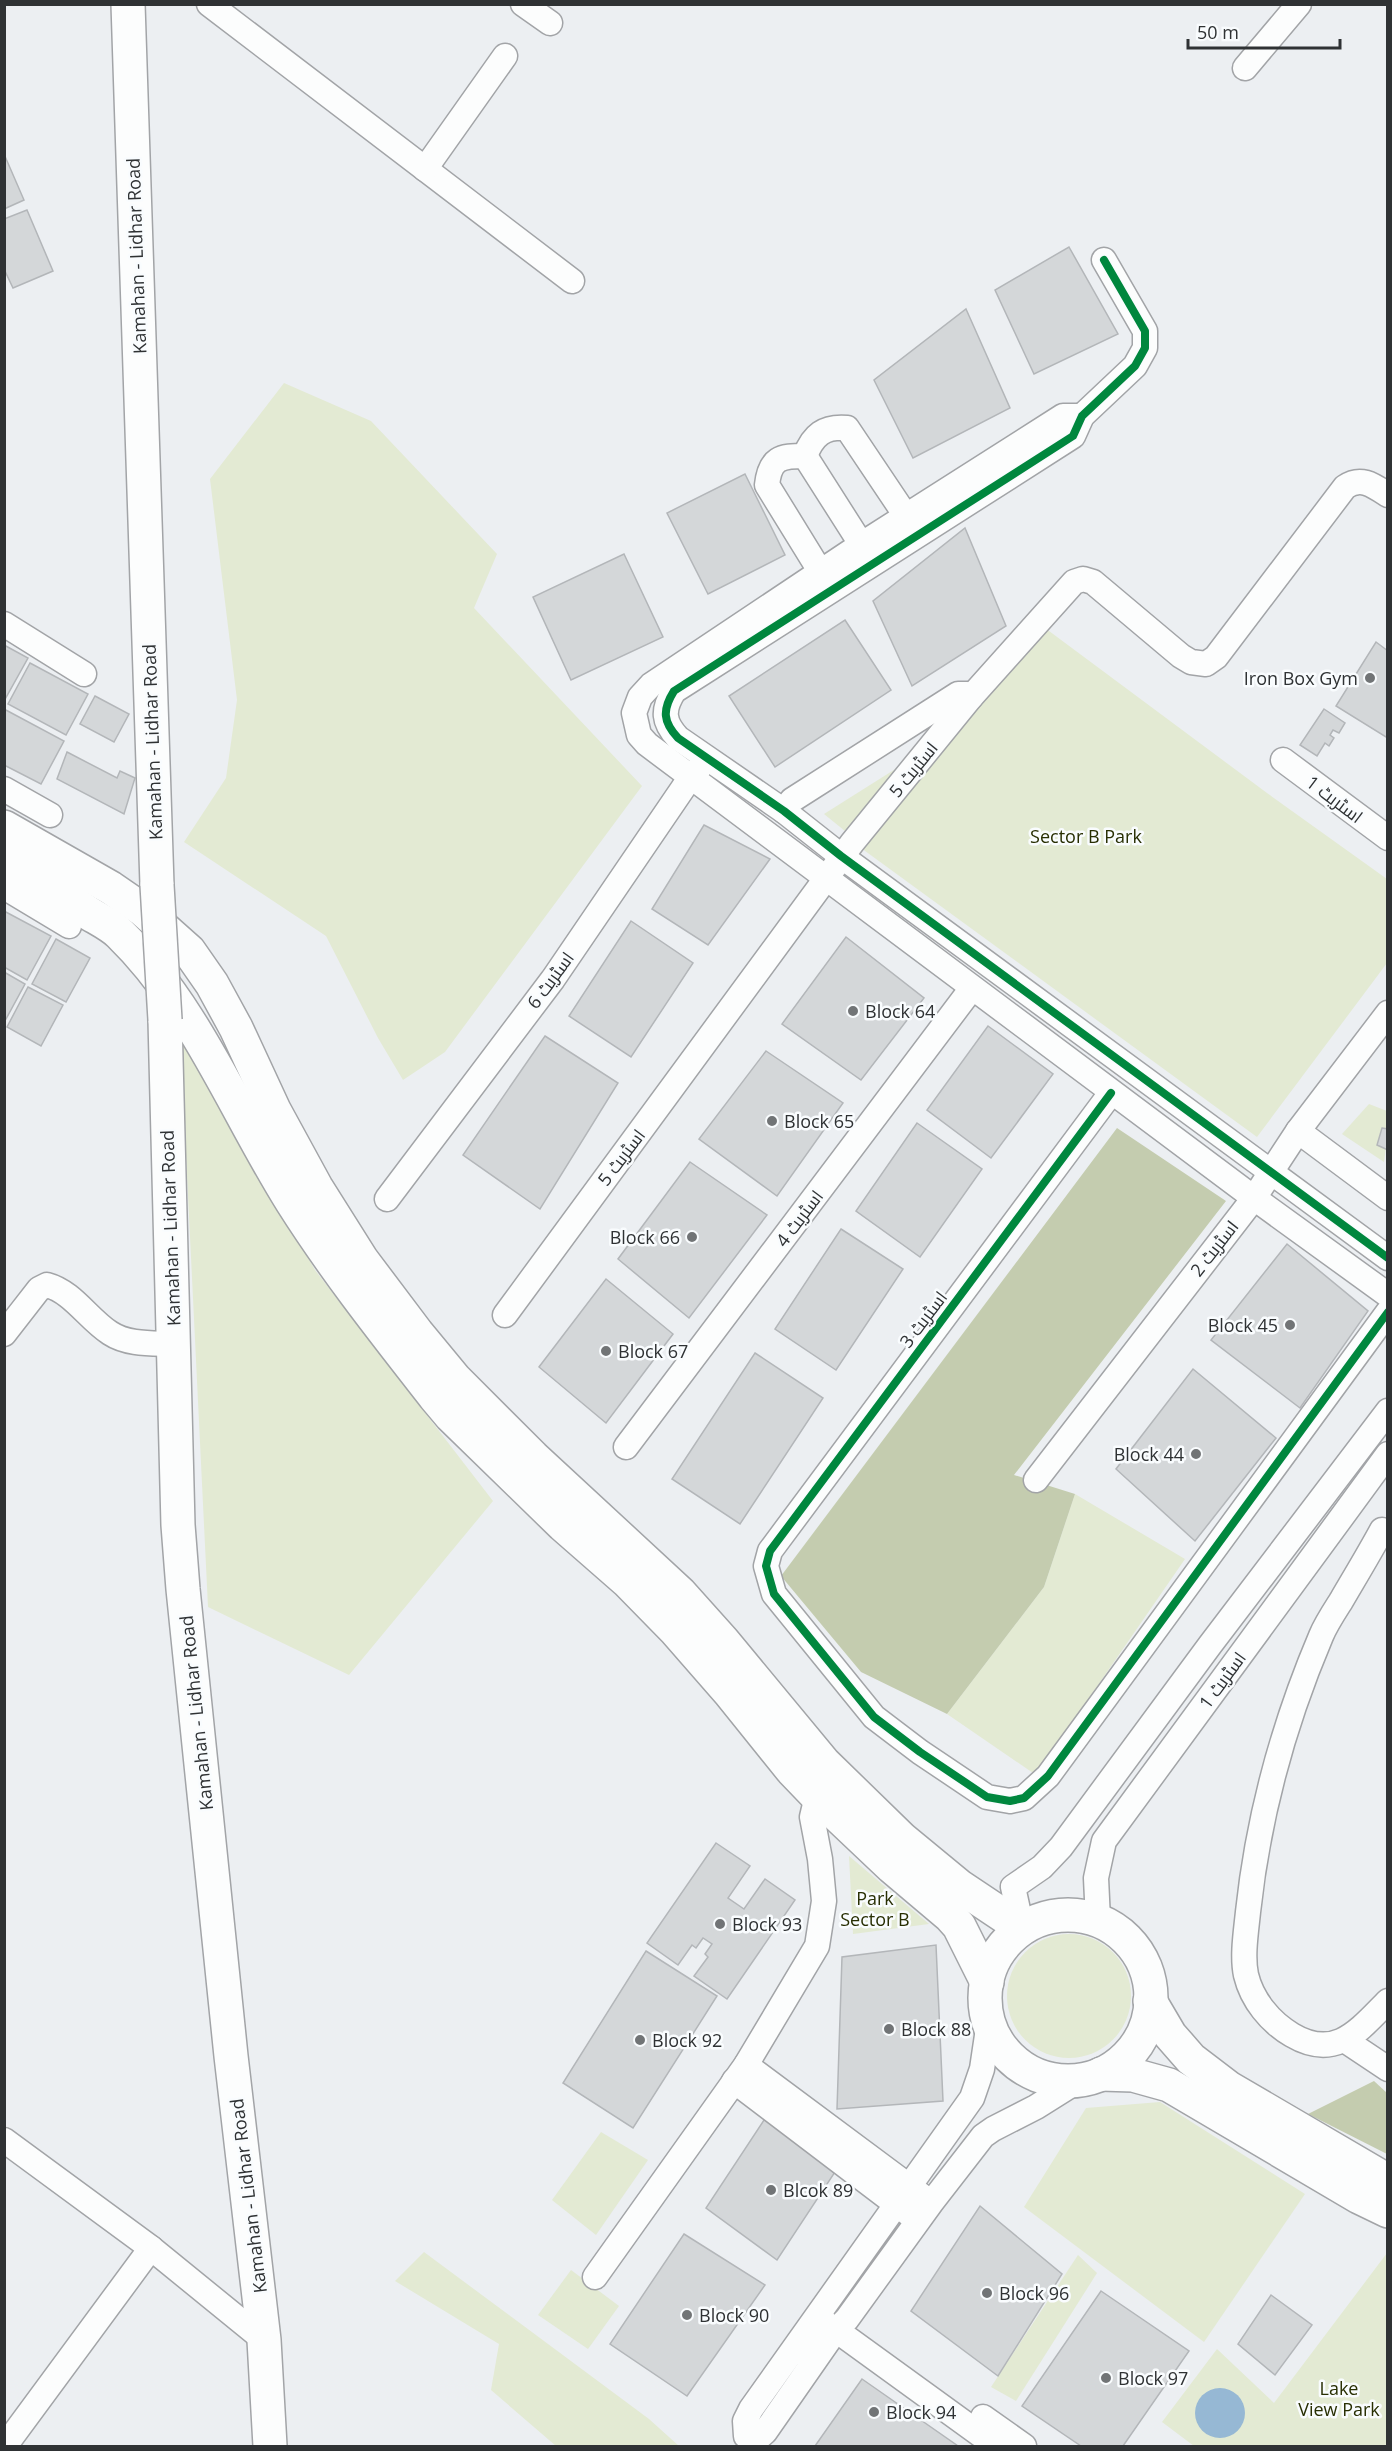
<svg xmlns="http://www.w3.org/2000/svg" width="1392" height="2451" viewBox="0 0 1392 2451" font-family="'Open Sans',Cairo,sans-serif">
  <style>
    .green { fill: #e3ead3 }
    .forest { fill: #c4ccaf }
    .water { fill: #96b8d4 }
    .building { fill: #d4d7d9; stroke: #b3b6b9; stroke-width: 1.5 }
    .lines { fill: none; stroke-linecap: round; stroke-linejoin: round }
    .street-casing { stroke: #a2a4a7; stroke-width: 27 }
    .secondary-casing { stroke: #a2a4a7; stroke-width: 36 }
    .street { stroke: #fcfdfd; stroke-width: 24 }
    .secondary { stroke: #fcfdfd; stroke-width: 33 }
    .secondary-bridge-casing { stroke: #a2a4a7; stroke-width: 36; stroke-linecap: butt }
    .secondary-bridge { stroke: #fcfdfd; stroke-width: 33 }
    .cycleway-casing { stroke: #f9fcfe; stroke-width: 11 }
    .cycleway { stroke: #00873e; stroke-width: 8 }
    .poi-dot { fill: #717476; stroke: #f9fcfe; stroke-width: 2 }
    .labels { text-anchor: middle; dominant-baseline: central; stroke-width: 5; stroke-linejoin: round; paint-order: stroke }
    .street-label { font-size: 18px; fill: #2f3234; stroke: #f9fcfe }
    .poi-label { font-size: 18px; fill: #2f3234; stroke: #f9fcfe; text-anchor: start }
    .park-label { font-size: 18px; fill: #282f03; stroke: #f9fcfe }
  </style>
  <rect width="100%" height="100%" fill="#eceff2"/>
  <!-- green -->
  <g class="green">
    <polygon points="284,383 371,421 497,554 474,608 642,786 445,1052 403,1080 378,1038 326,936 184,842 226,778 237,700 210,479"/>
    <polygon points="1045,628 1267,793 1387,879 1387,963 1257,1137 861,848"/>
    <polygon points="897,768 845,831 824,814"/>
    <polygon points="180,1031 315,1270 493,1501 349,1675 208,1607"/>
    <polygon points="1369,1104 1387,1111 1387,1140 1384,1162 1342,1134"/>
    <polygon points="1075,1494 1185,1559 1036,1775 947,1714 1044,1587"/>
    <polygon points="849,1856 929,1924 853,1934"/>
    <circle cx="1069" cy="1996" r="62"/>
    <polygon points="1160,2102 1305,2194 1204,2342 1024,2207 1086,2108"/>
    <polygon points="601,2132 648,2160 596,2235 552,2200"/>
    <polygon points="424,2252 649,2419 679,2446 556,2446 491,2390 499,2344 395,2281"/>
    <polygon points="1387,2253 1387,2446 1194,2446 1162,2422 1217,2349 1274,2403"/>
    <polygon points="1078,2255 1097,2273 1016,2401 991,2387"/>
    <polygon points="571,2270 619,2306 588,2349 538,2315"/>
  </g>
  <!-- forest -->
  <g class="forest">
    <polygon points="1117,1128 1226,1201 1014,1475 1075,1494 1044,1587 947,1714 861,1672 781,1576"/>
    <polygon points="1374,2081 1387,2093 1387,2154 1308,2114"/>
  </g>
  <!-- water -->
  <circle class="water" cx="1220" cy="2413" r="25"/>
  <!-- building -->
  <g class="building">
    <polygon points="4,154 24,200 4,209"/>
    <polygon points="27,210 53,271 13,288 4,269 4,219"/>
    <polygon points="1069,247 1118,334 1034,374 995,290"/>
    <polygon points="966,309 1010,408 913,458 874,380"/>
    <polygon points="745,474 785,555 708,594 667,513"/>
    <polygon points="965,528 1006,626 912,686 873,601"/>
    <polygon points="624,554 663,637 571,680 533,597"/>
    <polygon points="845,620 891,690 775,767 729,696"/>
    <polygon points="1376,642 1388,651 1388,734 1386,737 1336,706"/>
    <polygon points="4,645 28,658 4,701"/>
    <polygon points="30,663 88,694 66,735 8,704"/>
    <polygon points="95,696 129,714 114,742 80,724"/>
    <polygon points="4,709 64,741 41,784 4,765"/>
    <polygon points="1324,709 1345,723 1339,733 1333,730 1330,735 1334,738 1329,746 1325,743 1317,756 1300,745"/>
    <polygon points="67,752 117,778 120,771 135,778 124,814 57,779"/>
    <polygon points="704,825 770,859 708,945 652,909"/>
    <polygon points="4,911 51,936 27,980 4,967"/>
    <polygon points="631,921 693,963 631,1057 569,1016"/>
    <polygon points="846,937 924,998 861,1080 782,1024"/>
    <polygon points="56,939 90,958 66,1002 32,984"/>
    <polygon points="4,972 25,984 6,1019 4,1018"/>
    <polygon points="28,987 63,1005 41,1046 7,1027"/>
    <polygon points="988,1026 1053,1074 991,1158 927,1110"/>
    <polygon points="545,1036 618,1083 540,1209 463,1155"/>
    <polygon points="766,1051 843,1103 777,1196 699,1139"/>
    <polygon points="917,1123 982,1169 920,1257 856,1211"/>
    <polygon points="1382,1128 1388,1129 1388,1150 1377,1145"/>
    <polygon points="690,1162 767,1215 689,1318 618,1259"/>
    <polygon points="841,1229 903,1269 836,1370 775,1329"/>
    <polygon points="1287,1244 1368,1311 1300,1408 1211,1340"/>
    <polygon points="606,1279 673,1334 606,1423 539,1367"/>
    <polygon points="755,1353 823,1398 740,1524 672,1479"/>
    <polygon points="1193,1369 1276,1438 1195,1541 1116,1469"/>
    <polygon points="716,1843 750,1866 728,1898 744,1909 765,1879 795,1900 727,1999 694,1976 708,1957 705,1954 712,1944 703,1938 696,1948 692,1945 678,1965 647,1943"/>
    <polygon points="936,1945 943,2101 837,2109 842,1957"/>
    <polygon points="646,1951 717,1996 633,2128 563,2083"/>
    <polygon points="766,2117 835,2172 777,2260 706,2208"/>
    <polygon points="980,2206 1062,2274 998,2376 911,2311"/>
    <polygon points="684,2234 765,2285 687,2396 610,2344"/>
    <polygon points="1101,2291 1189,2351 1123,2446 1081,2446 1022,2406"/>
    <polygon points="1271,2295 1312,2325 1275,2375 1238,2344"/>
    <polygon points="862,2379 958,2446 815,2446"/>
  </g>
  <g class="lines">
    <!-- street casing -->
    <g class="street-casing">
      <g id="street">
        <polyline points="209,4 572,281"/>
        <polyline points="523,4 550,23"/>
        <polyline points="1245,68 1299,4"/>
        <polyline points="425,169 505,56"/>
        <path d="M1104 260 1145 331V348L1135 366 1082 416 1073 436 674 691C662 710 663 722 678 738L784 811 841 856 1388 1258"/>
        <polyline points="1082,416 1063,416 862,544 651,685 640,697 634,713 639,735 647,744 1254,1198 1388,1295"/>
        <path d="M805 456C813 435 824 426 847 428L906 516"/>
        <path d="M805 456C780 456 770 458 767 485L820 571"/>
        <polyline points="805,456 870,558"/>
        <polyline points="4,624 84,674"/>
        <polyline points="1283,760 1388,838"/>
        <polyline points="4,789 50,815"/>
        <polyline points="784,811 792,800 958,694 967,694 971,697"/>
        <polyline points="4,887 69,926"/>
        <polyline points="1111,1093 770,1551 766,1566 774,1594 874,1717 920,1752 987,1797 1010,1801 1024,1798 1048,1776 1388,1312"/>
        <polyline points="1298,1131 1388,1198"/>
        <polyline points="387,1199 553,979 690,778 700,767"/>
        <path d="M505 1315 852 843 971 697 1074 582 1083 579 1093 582 1181 656 1191 662 1206 664 1216 657 1345 487C1361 476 1373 485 1388 495"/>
        <path d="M4 1334 39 1289 47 1285C73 1292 88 1319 110 1333 128 1345 153 1343 173 1344"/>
        <polyline points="626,1447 972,988"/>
        <polyline points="1036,1480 1254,1198 1298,1131 1388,1013"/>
        <path d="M1382 1530C1369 1554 1355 1577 1341 1601 1334 1612 1326 1624 1321 1636 1284 1723 1258 1818 1248 1912 1246 1932 1242 1956 1246 1975 1252 2000 1270 2022 1292 2035 1336 2061 1359 2030 1388 2001"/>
        <polyline points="1098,1920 1096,1878 1104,1841 1388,1454"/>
        <polyline points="1022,1928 1013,1887 1042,1867 1061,1847 1210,1645 1388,1411"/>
        <polyline points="989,2022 982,2069 972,2098 751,2409 745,2421 746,2436 756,2440 765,2432 836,2330 847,2319 931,2203 983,2136 993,2129 1036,2107 1079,2080"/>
        <polyline points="1346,2041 1388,2069"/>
        <polyline points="746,2065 922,2196"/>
        <polyline points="734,2081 909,2214"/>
        <polyline points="4,2140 151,2248"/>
        <polyline points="595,2277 746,2065 817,1946 824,1901 820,1859 812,1817 817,1796"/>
        <polyline points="824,2321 830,2328 836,2330 996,2446"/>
        <polyline points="983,2417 1024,2446"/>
        <polyline points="5,2446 151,2248 264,2340"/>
      </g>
    </g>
    <!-- secondary casing -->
    <g class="secondary-casing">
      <g id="secondary">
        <polyline points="128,4 157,885"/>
        <polyline points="4,827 111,888 143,910 189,951 212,984 236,1028 274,1110 316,1187 362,1260 417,1333 455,1379 533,1457 680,1593 723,1641 824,1763 902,1839 959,1886 1022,1928"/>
        <path d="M4 861C33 878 62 895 90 914 100 920 112 926 120 934 196 1008 236 1113 292 1202 335 1270 385 1333 435 1397L451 1416 563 1525 627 1581 675 1630 730 1693 792 1770 817 1796 892 1867 950 1916 959 1926 987 1982"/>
        <polyline points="165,1020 178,1525 183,1589 231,2056 264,2340 270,2446"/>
        <circle cx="1068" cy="1998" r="83"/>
        <polyline points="1150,2001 1170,2035 1191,2059 1229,2088 1388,2181"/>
        <polyline points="1101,2074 1133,2075 1169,2085 1359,2197 1388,2211"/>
      </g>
    </g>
    <!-- street -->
    <use href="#street" class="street"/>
    <!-- secondary -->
    <use href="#secondary" class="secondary"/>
    <!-- secondary-bridge casing -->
    <g class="secondary-bridge-casing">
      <polyline id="secondary-bridge" points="157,885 165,1020"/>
    </g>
    <!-- secondary-bridge -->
    <use href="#secondary-bridge" class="secondary-bridge"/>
    <!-- cycleway casing -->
    <g class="cycleway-casing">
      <g id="cycleway">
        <path d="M1104 260 1145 331V348L1135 366 1082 416 1073 436 674 691C662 710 663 722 678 738L784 811 841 856 1388 1258"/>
        <polyline points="1111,1093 770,1551 766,1566 774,1594 874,1717 920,1752 987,1797 1010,1801 1024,1798 1048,1776 1388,1312"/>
      </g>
    </g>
    <!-- cycleway -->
    <use href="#cycleway" class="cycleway"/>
  </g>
  <!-- markers -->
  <g class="poi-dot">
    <circle cx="1370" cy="678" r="6"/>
    <circle cx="853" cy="1011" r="6"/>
    <circle cx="772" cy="1121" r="6"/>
    <circle cx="692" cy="1237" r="6"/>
    <circle cx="1290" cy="1325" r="6"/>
    <circle cx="606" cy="1351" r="6"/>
    <circle cx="1196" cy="1454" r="6"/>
    <circle cx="720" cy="1924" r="6"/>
    <circle cx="889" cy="2029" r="6"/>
    <circle cx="640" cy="2040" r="6"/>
    <circle cx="771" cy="2190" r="6"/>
    <circle cx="987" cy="2293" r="6"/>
    <circle cx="687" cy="2315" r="6"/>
    <circle cx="1106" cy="2378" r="6"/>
    <circle cx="874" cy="2412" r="6"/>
  </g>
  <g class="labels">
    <!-- street labels -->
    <g class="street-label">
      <text transform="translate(136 256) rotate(-92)">Kamahan - Lidhar Road</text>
      <text transform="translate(152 742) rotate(-92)">Kamahan - Lidhar Road</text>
      <text transform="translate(913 769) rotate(-51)">اسٹریٹ 5</text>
      <text transform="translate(1335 799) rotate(37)">اسٹریٹ 1</text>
      <text transform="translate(550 980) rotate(-54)">اسٹریٹ 6</text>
      <text transform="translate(621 1157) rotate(-53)">اسٹریٹ 5</text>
      <text transform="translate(799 1218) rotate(-53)">اسٹریٹ 4</text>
      <text transform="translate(170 1228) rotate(-92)">Kamahan - Lidhar Road</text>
      <text transform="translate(1214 1248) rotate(-52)">اسٹریٹ 2</text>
      <text transform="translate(923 1319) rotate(-53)">اسٹریٹ 3</text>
      <text transform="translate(1222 1680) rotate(-54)">اسٹریٹ 1</text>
      <text transform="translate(196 1713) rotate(-96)">Kamahan - Lidhar Road</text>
      <text transform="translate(248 2196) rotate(-97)">Kamahan - Lidhar Road</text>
    </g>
    <!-- poi labels -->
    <g class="poi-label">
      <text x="1358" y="678" text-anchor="end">Iron Box Gym</text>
      <text x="865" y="1011">Block 64</text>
      <text x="784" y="1121">Block 65</text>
      <text x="680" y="1237" text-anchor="end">Block 66</text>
      <text x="1278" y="1325" text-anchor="end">Block 45</text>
      <text x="618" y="1351">Block 67</text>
      <text x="1184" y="1454" text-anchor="end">Block 44</text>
      <text x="732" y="1924">Block 93</text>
      <text x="901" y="2029">Block 88</text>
      <text x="652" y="2040">Block 92</text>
      <text x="783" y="2190">Blcok 89</text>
      <text x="999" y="2293">Block 96</text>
      <text x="699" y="2315">Block 90</text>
      <text x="1118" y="2378">Block 97</text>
      <text x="886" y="2412">Block 94</text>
    </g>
    <!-- park labels -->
    <g class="park-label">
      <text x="1086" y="836">Sector B Park</text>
      <text x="875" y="1898">Park<tspan x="875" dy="21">Sector B</tspan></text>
      <text x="1339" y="2388">Lake<tspan x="1339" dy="21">View Park</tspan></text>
    </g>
  </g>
  <!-- border -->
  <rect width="1392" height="2451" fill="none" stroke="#2f3234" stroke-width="12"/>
  <!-- scale -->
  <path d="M1188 39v9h152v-9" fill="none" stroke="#2f3234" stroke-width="3"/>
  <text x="1197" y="39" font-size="18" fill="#2f3234" stroke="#f9fcfe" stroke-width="4.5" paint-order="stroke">50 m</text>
</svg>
